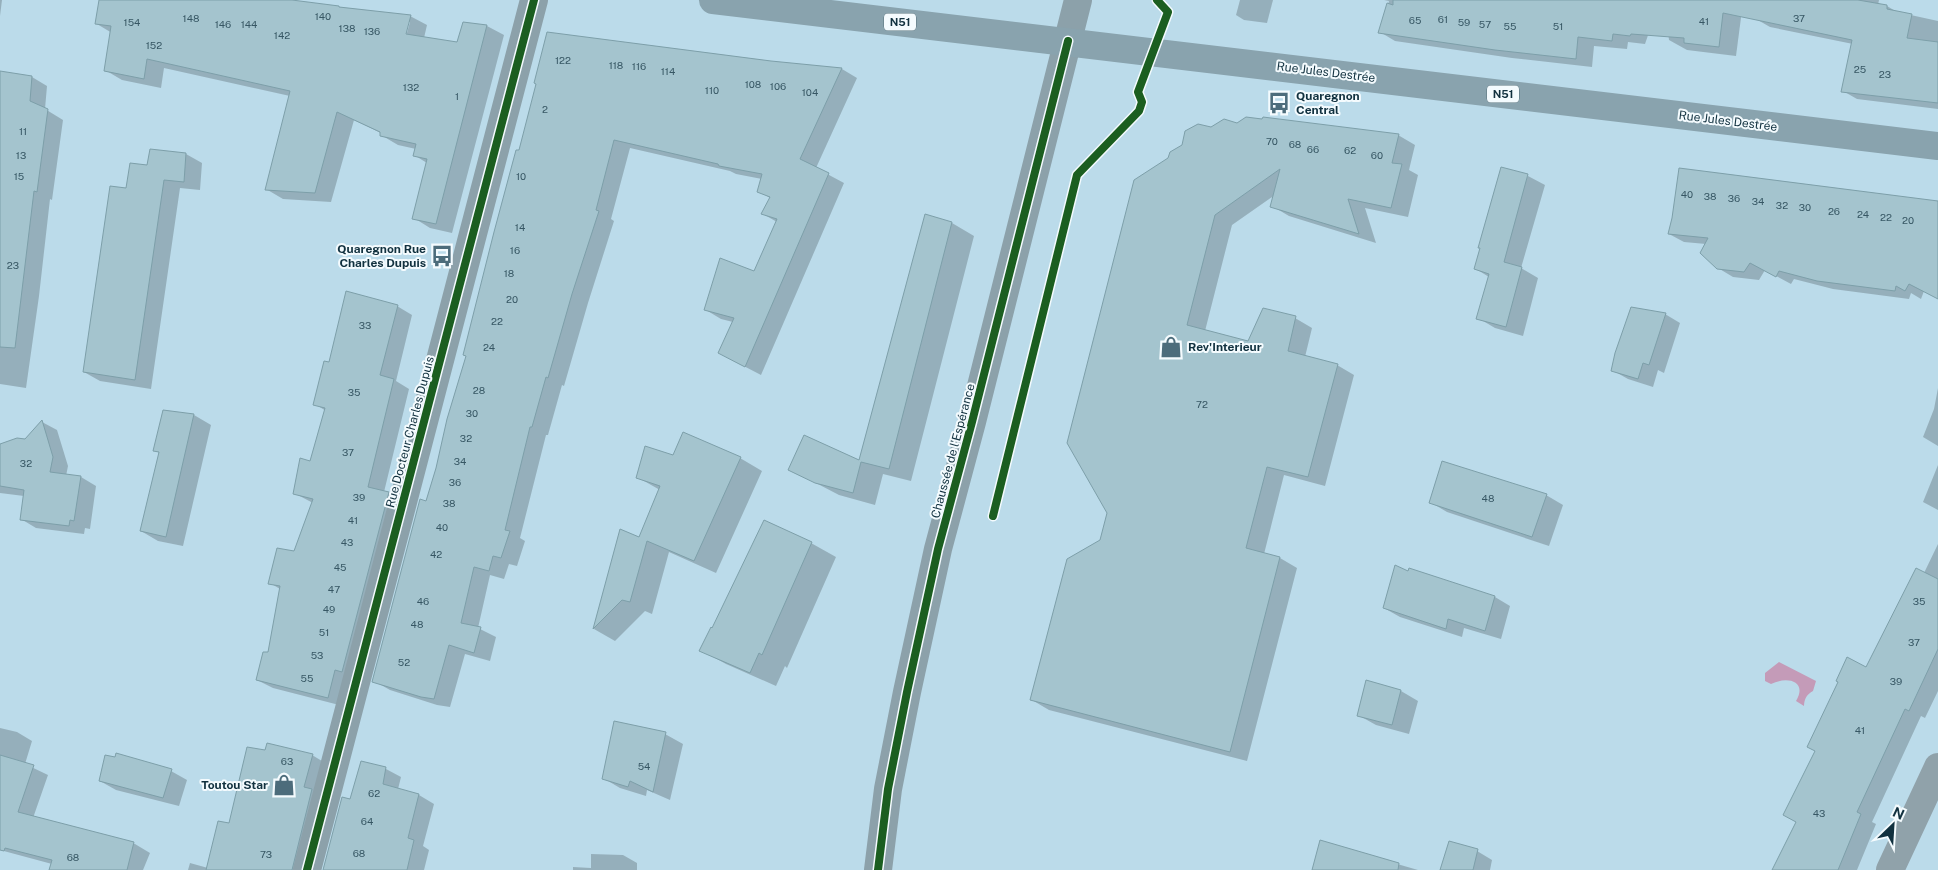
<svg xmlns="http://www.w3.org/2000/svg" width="1938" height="870" viewBox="0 0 1938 870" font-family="'Public Sans',sans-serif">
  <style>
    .water { fill: #c49bb8 }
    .shadow { fill: #0003; fill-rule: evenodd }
    .building { fill: #a4c4ce; stroke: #7d9fa9 }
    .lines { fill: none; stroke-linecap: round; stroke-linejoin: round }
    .street { stroke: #90a2aa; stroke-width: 28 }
    .secondary { stroke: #8ca1aa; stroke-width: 28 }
    .primary { stroke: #89a3ae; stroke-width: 28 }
    .cycleway-casing { stroke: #f4fbfe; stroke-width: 11 }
    .cycleway { stroke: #1b5e20; stroke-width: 8 }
    .labels { text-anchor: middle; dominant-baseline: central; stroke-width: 4; stroke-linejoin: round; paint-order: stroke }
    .number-label { font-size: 10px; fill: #375764 }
    .shield { fill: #f4fbfe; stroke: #556e78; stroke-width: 1 }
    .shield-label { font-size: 11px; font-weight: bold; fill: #11313f }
    .street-label { font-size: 12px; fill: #11313f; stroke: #f4fbfe }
    .poi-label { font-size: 12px; font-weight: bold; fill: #11313f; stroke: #f4fbfe; text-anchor: start }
  </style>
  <rect width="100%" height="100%" fill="#bbdbea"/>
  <!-- water -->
  <path class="water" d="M1779 662 1816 681 1813 691C1807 694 1804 699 1804 706L1796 701C1808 681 1787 676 1771 684L1765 681V673Z"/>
  <!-- shadow -->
  <g class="shadow">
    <polygon points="0,0 2,0 0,16"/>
    <path d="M100 0H281L410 16 427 25 424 38 458 43 464 23 487 26 504 35 452 233 430 228 414 218 427 163 414 155 416 149 398 145 381 135V133L354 120 331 202 283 199 266 189 290 96 164 68 161 88 122 80 105 70 112 33 97 24ZM408 22H410L405 40 403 39Z"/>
    <polygon points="1240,0 1273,0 1267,23 1244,20 1236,15"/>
    <polygon points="1384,0 1660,0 1645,44 1628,42 1627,49 1594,46 1592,67 1512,58 1395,41 1380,32 1389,1"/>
    <polygon points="1664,0 1728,0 1742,10 1736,56 1687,50 1669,40"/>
    <polygon points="1760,0 1879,0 1878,5 1887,6 1897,12 1938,21 1938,109 1857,99 1843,91 1853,44 1770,27 1756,19"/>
    <polygon points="771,62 842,69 857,78 816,168 844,183 761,375 736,362 733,322 721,319 706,310 755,273 777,222 763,214 770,198 759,191 762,179 736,174 730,171 630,148 611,219 614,221 588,303 564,386 562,385 548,435 546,435 520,538 525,541 517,566 509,564 504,579 490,575 478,628 496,637 490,661 465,654 450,707 437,705 390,690 374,681 427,502 467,356 517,151"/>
    <polygon points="0,72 32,77 47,86 45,109 63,120 52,200 50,199 39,296 26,388 0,384"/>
    <polygon points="1237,125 1398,135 1415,145 1409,170 1418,175 1408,217 1365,208 1376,243 1289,216 1272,206 1275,195 1232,225 1205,331 1249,343 1295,318 1312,328 1305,357 1337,365 1354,375 1325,486 1284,475 1264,554 1280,558 1297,568 1247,761 1049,710 1032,700 1101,540 1212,128"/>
    <polygon points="186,154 202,163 200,190 180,188 151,389 100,381 84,372 127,190 148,167"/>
    <polygon points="1528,176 1545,185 1521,268 1538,278 1523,336 1495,328 1478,318 1489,277 1476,269 1481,248"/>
    <polygon points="1938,202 1938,289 1924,291 1921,299 1911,293 1909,299 1833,289 1794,279 1791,284 1765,270 1759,280 1733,277 1718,268 1706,244 1684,242 1669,234"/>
    <polygon points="926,216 952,223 974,236 911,481 883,474 875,505 839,495 789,469 859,462"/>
    <polygon points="397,306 412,315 396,381 409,389 384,492 404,502 343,706 273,688 257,680 269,654 280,589 270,583 295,552 313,503 294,493 311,462 326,411 315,404 330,364"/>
    <polygon points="1665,314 1680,323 1664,373 1658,370 1653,387 1628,379 1612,370"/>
    <polygon points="1938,388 1938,446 1923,437 1934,409"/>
    <polygon points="194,415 211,425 183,546 158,541 141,531 160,453 155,450"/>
    <polygon points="42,422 57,430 68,466 66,476 81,477 96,486 90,529 85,528 84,534 36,528 21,519 24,496 0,493 0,445 25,440"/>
    <polygon points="674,456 740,458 762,471 716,573 669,552 652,614 645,611 615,641 594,629 621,530 640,539 660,490 637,477"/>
    <polygon points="1938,465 1938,510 1923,502"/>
    <polygon points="1546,495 1563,505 1549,546 1447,512 1430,502"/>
    <polygon points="811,543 836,557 787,668 785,666 776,686 726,664 701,650"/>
    <polygon points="1938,544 1938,691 1925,718 1921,716 1872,822 1876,824 1857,870 1774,870 1798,822 1867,668 1924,573"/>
    <polygon points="1409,573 1495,597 1510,606 1501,639 1464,628 1462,637 1400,617 1384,608"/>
    <polygon points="1367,682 1401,691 1418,701 1409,734 1376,725 1358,715"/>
    <polygon points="0,728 17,732 32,741 25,764 48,775 33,818 135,844 150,853 143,870 50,870 52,864 0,850"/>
    <polygon points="665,734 683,744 670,800 647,790 646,796 620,788 603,778"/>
    <polygon points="266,752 312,755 327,764 308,870 188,870 190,863 208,868"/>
    <polygon points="361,762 386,769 401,777 398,789 419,795 434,804 423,846 429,850 424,870 324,870 351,801"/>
    <polygon points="171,771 187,780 179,806 116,790 100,781"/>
    <polygon points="1321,842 1418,870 1319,870"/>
    <polygon points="1477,851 1492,860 1490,870 1442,870"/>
    <polygon points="591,854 623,855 637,863 637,870 573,870 573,867 591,868"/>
  </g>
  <!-- building -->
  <g class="building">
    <polygon points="99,0 292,0 339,6 339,7 411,15 406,34 457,42 463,22 487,25 436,224 412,219 427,159 413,156 416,144 380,136 380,132 337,112 315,193 265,190 290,91 147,59 144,79 104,71 111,26 95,24"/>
    <polygon points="1393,0 1858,0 1887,5 1887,9 1912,14 1907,38 1938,42 1938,103 1841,92 1852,40 1723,13 1719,47 1684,43 1684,38 1631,34 1630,36 1613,34 1612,41 1578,37 1576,59 1495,50 1378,33 1387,3 1393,5"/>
    <polygon points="547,32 771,61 842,68 800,159 829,173 745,367 718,353 734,318 704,310 720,258 754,271 777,219 761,214 770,197 757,192 762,174 719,166 718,164 614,140 596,210 599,211 572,294 548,378 546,377 532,427 530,427 505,530 510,531 501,558 493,556 489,571 474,567 461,623 481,627 474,653 449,645 434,699 421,697 372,682 420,499 426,501 436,468 447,419 466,356 463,355 494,232 516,150 519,150 536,84 534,83"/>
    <polygon points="0,71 32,76 30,101 48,109 37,192 34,191 15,348 0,347"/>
    <polygon points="1246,117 1262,119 1263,117 1399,134 1392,163 1402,164 1391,208 1348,199 1359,234 1270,207 1280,169 1215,215 1187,325 1248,341 1263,308 1296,316 1288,351 1338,364 1308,477 1267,467 1246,548 1280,557 1230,752 1030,700 1067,559 1100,540 1107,513 1067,443 1134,180 1168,158 1170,152 1182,145 1185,131 1198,124 1211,127 1224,119 1237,123"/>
    <polygon points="150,149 186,153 184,182 164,180 135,380 83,372 110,186 126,188 130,163 147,165"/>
    <polygon points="1501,167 1528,174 1504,262 1522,267 1506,327 1476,319 1489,274 1474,269 1480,248 1478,248"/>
    <polygon points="1679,168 1938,201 1938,299 1909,284 1905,291 1896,286 1895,291 1817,281 1779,271 1776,277 1750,263 1744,272 1717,269 1700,253 1708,238 1668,234 1672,218"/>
    <polygon points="925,214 952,222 889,469 861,462 853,493 815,483 788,470 804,435 859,460"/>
    <polygon points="346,291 398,305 380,375 394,379 368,487 389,492 342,672 335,670 328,698 256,680 263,652 268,652 280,586 268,584 277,548 294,551 313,499 293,494 300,458 310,461 325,408 313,405 324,361 329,362"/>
    <polygon points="1631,307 1666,313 1649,365 1643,363 1638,379 1611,371 1615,353"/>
    <polygon points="163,410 194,414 166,537 140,531 159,452 153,451"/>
    <polygon points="42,420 53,457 50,472 81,476 74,521 70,520 69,526 20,520 24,490 0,486 0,444 17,438 25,439"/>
    <polygon points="683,432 741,457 694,561 647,541 630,602 622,600 593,629 620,529 639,537 660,486 636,478 645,446 673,455"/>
    <polygon points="1442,461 1547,494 1532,537 1429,503"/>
    <polygon points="764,520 812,542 762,655 759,653 750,673 699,651 711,627 712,628"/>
    <polygon points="1395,565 1408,571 1409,568 1495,596 1485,631 1448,619 1446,629 1383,608"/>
    <polygon points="1916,568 1938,579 1938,649 1909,711 1905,709 1857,812 1861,814 1838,870 1772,870 1796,822 1783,815 1815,751 1807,747 1838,682 1836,681 1847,657 1866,667"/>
    <polygon points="1366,680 1401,690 1392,725 1357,716"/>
    <polygon points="614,721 666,732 653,792 630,781 628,787 602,779"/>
    <polygon points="267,743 313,754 304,787 312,789 292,870 206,870 218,821 229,823 247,747 265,750"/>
    <polygon points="116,753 172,769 163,798 99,781 105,755 115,757"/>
    <polygon points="0,755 34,765 18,812 134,842 127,870 49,870 52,860 5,848 4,851 0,850"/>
    <polygon points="361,761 386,767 383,784 419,794 408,838 414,840 407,870 323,870 342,797 350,799"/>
    <polygon points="1320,840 1399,863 1398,870 1312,870"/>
    <polygon points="1449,841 1478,849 1473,870 1440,870"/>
  </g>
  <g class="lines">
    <!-- street -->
    <polyline class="street" points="1890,870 1938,767"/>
    <!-- secondary -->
    <g class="secondary">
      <polyline points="307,870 534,0"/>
      <polyline points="878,870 888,789 907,692 938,549 972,422 1078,0"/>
    </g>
    <!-- primary -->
    <polyline class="primary" points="713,0 1938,146"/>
    <!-- cycleway casing -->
    <g class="cycleway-casing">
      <g id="cycleway">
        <polyline points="993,516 1077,175 1139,111 1142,102 1138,92 1168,12 1157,0"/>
        <polyline points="307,870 534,0"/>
        <polyline points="878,870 888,789 907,692 938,549 972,422 1068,41"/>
      </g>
    </g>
    <!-- cycleway -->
    <use href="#cycleway" class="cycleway"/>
  </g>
  <!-- icons -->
  <defs>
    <g id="bus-bare" transform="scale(1.725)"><path d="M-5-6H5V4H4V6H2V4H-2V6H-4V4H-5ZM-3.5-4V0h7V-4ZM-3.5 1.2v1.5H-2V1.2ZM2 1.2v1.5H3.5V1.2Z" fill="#4c6c7b" stroke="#f4fbfe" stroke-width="2.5" paint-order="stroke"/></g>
    <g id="shop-bare" transform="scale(1.725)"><path d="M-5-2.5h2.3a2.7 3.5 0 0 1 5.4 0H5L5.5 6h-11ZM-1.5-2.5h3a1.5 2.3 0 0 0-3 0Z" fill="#4c6c7b" stroke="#f4fbfe" stroke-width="2.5" paint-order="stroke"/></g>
  </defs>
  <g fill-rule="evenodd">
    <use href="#bus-bare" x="1279" y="103"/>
    <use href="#bus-bare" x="442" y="256"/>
    <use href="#shop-bare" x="1171" y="347"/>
    <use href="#shop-bare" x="284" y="785"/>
  </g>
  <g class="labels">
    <!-- number labels -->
    <g class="number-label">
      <text x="323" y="16">140</text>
      <text x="191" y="18">148</text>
      <text x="1799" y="18">37</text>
      <text x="1443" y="19">61</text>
      <text x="1415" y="20">65</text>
      <text x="1704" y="21">41</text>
      <text x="132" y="22">154</text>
      <text x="1464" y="22">59</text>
      <text x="223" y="24">146</text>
      <text x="249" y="24">144</text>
      <text x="1485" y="24">57</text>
      <text x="1510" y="26">55</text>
      <text x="1558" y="26">51</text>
      <text x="347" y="28">138</text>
      <text x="372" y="31">136</text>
      <text x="282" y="35">142</text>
      <text x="154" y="45">152</text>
      <text x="563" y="60">122</text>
      <text x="616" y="65">118</text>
      <text x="639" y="66">116</text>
      <text x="1860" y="69">25</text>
      <text x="668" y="71">114</text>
      <text x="1885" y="74">23</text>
      <text x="753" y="84">108</text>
      <text x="778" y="86">106</text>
      <text x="411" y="87">132</text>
      <text x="712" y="90">110</text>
      <text x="810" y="92">104</text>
      <text x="457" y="96">1</text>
      <text x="545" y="109">2</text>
      <text x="23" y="131">11</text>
      <text x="1272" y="141">70</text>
      <text x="1295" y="144">68</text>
      <text x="1313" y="149">66</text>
      <text x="1350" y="150">62</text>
      <text x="21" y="155">13</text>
      <text x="1377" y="155">60</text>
      <text x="19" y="176">15</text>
      <text x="521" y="176">10</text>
      <text x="1687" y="194">40</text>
      <text x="1710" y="196">38</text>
      <text x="1734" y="198">36</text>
      <text x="1758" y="201">34</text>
      <text x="1782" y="205">32</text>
      <text x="1805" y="207">30</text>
      <text x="1834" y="211">26</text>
      <text x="1863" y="214">24</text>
      <text x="1886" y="217">22</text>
      <text x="1908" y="220">20</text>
      <text x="520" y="227">14</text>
      <text x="515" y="250">16</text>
      <text x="13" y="265">23</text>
      <text x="509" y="273">18</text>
      <text x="512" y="299">20</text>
      <text x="497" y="321">22</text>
      <text x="365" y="325">33</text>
      <text x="489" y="347">24</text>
      <text x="479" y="390">28</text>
      <text x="354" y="392">35</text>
      <text x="1202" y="404">72</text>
      <text x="472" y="413">30</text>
      <text x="466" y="438">32</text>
      <text x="348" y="452">37</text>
      <text x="460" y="461">34</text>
      <text x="26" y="463">32</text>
      <text x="455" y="482">36</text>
      <text x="359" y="497">39</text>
      <text x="1488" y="498">48</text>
      <text x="449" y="503">38</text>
      <text x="353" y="520">41</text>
      <text x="442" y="527">40</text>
      <text x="347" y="542">43</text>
      <text x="436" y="554">42</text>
      <text x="340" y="567">45</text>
      <text x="334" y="589">47</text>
      <text x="423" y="601">46</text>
      <text x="1919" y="601">35</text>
      <text x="329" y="609">49</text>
      <text x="417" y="624">48</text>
      <text x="324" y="632">51</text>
      <text x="1914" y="642">37</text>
      <text x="317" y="655">53</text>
      <text x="404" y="662">52</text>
      <text x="307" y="678">55</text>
      <text x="1896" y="681">39</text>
      <text x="1860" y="730">41</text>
      <text x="287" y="761">63</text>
      <text x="644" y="766">54</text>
      <text x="374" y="793">62</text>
      <text x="1819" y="813">43</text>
      <text x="367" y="821">64</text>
      <text x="359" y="853">68</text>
      <text x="266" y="854">73</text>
      <text x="73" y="857">68</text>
    </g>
    <!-- shield labels -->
    <g class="shield">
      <rect x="884" y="13.5" width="32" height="17" rx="4"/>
      <rect x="1487" y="85.5" width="32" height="17" rx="4"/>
    </g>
    <g class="shield-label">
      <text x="900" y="22">N51</text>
      <text x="1503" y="94">N51</text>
    </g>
    <!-- street labels -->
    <g class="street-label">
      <text transform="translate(1326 72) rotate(7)">Rue Jules Destrée</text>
      <text transform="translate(1728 121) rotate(7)">Rue Jules Destrée</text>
      <text transform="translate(410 432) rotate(-75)">Rue Docteur Charles Dupuis</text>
      <text transform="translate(953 451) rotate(-75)">Chaussée de l'Espérance</text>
    </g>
    <!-- poi labels -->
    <g class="poi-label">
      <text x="1296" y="96">Quaregnon<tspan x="1296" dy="14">Central</tspan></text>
      <text x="426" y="249" text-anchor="end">Quaregnon Rue<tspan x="426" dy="14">Charles Dupuis</tspan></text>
      <text x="1188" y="347">Rev'Interieur</text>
      <text x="268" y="785" text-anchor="end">Toutou Star</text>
    </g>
  </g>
  <!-- north arrow -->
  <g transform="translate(1893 825) rotate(25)" stroke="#f4fbfe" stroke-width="4" paint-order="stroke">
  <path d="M0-4L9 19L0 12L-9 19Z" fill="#11313f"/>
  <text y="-8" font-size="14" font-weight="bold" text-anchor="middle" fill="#11313f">N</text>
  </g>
</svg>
